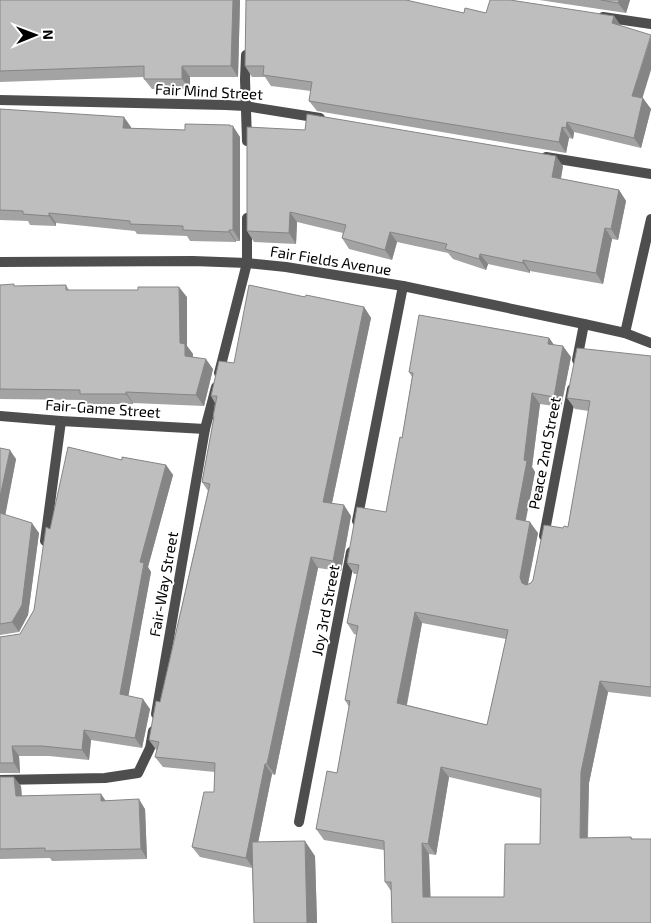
<svg xmlns="http://www.w3.org/2000/svg" width="651" height="923" viewBox="0 0 651 923" font-family="'Exo 2',sans-serif">
  <style>
    .lines { fill: none; stroke-linecap: round; stroke-linejoin: round }
    .street { stroke: #4e4e4e; stroke-width: 10 }
    .wall { fill: #a3a3a3; fill-rule: evenodd }
    .shaded-wall { fill: #858585 }
    .building { fill: #bebebe; stroke: #858585; fill-rule: evenodd }
    .labels { text-anchor: middle; dominant-baseline: central; stroke-width: 4; stroke-linejoin: round; paint-order: stroke }
    .street-label { font-size: 15px; fill: #000; stroke: #fff }
  </style>
  <rect width="100%" height="100%" fill="#fff"/>
  <g class="lines">
    <!-- street -->
    <g class="street">
      <polyline points="603,17 651,24"/>
      <polyline points="246,55 245,79 247,141"/>
      <polyline points="0,100 226,105 245,106 320,118"/>
      <polyline points="546,157 651,174"/>
      <polyline points="0,262 193,261 247,263 286,267 403,286 584,324 625,333 651,343"/>
      <polyline points="625,333 651,219"/>
      <polyline points="577,360 584,324"/>
      <polyline points="219,373 247,263 247,218"/>
      <polyline points="0,416 61,421 205,429"/>
      <polyline points="357,521 403,286"/>
      <polyline points="544,536 572,389"/>
      <polyline points="45,541 61,421"/>
      <polyline points="156,714 205,429 216,387"/>
      <polyline points="0,780 105,778 138,773 150,748 153,731"/>
      <polyline points="299,822 351,552"/>
    </g>
  </g>
  <!-- wall -->
  <g class="wall">
    <polygon points="0,0 240,0 238,77 190,77 190,89 152,89 144,79 144,77 0,82"/>
    <polygon points="539,0 630,0 626,13"/>
    <polygon points="464,13 614,16 621,26 642,98 651,109 641,148 574,132 573,139 569,138 566,153 317,111 309,101 311,91 271,86 265,77 252,77 245,66"/>
    <polygon points="0,109 131,127 131,128 185,130 231,126 240,137 240,241 236,241 236,242 190,241 187,236 137,234 135,231 56,223 56,226 30,225 28,221 0,220"/>
    <polygon points="247,127 563,166 561,179 619,190 626,201 618,240 612,239 603,284 530,271 530,273 488,264 486,270 453,259 448,253 397,242 392,260 349,249 342,238 343,233 297,222 296,244 254,242 247,231"/>
    <polygon points="0,285 15,286 66,285 69,290 187,297 187,346 193,354 192,357 213,369 204,406 133,403 133,404 87,404 84,400 0,399"/>
    <polygon points="305,297 364,307 371,318 332,503 351,516 341,571 318,568 275,775 272,774 258,842 315,856 317,923 254,923 252,868 200,857 192,847 214,792 215,772 163,767 155,757 157,751 149,740 160,702 208,491 202,482 214,419 213,417 215,403 211,396 234,363"/>
    <path d="M549 338 554 345 571 357 561 407 540 404 532 467 535 472 525 521 538 533 528 584 531 583 563 528 568 527 589 411 575 409 567 398 651 356V697L608 692 589 783 588 838 631 837 633 839 651 923H392L391 891 385 882 384 850 324 840 316 829 337 773 349 707 345 700 357 635 354 634 347 623 357 574H354L347 563 386 512 402 438 412 377 409 372ZM422 623 506 639 487 725 407 705ZM449 777 541 798 540 844 504 897H430L429 854 436 855Z"/>
    <polygon points="0,448 16,459 5,515 39,533 28,615 19,632 0,635"/>
    <polygon points="122,460 166,465 173,475 148,567 151,572 128,696 150,709 142,748 91,740 89,760 49,756 19,756 20,773 0,773 0,637 20,634 34,610 50,529"/>
    <polygon points="0,777 21,786 22,796 105,801 145,809 147,859 52,861 50,858 0,859"/>
  </g>
  <!-- shaded-wall -->
  <g class="shaded-wall">
    <polygon points="233,0 240,0 238,77 231,66"/>
    <polygon points="619,0 630,0 626,13 618,3"/>
    <polygon points="614,16 621,26 612,23"/>
    <polygon points="651,36 651,70 640,106 632,96"/>
    <polygon points="182,66 190,77 190,89 182,79"/>
    <polygon points="643,98 651,109 641,148 634,138"/>
    <polygon points="124,117 131,127 130,138 123,128"/>
    <polygon points="567,122 574,132 573,139 566,128"/>
    <polygon points="230,125 233,129 233,126 240,137 240,241 233,230"/>
    <polygon points="562,127 569,138 566,153 559,142"/>
    <polygon points="556,156 563,166 559,187 552,177"/>
    <polygon points="619,190 626,201 618,240 611,229"/>
    <polygon points="290,212 297,222 296,244 289,233"/>
    <polygon points="49,213 56,223 56,226 49,216"/>
    <polygon points="605,228 612,239 603,284 596,273"/>
    <polygon points="229,230 236,241 236,242 229,232"/>
    <polygon points="390,232 397,242 392,260 385,250"/>
    <polygon points="480,254 488,264 486,270 479,259"/>
    <polygon points="523,260 530,271 530,273 523,263"/>
    <polygon points="179,287 187,297 187,346 193,354 192,366 185,356 180,343"/>
    <polygon points="364,307 371,318 330,512 323,502"/>
    <polygon points="549,338 557,349 548,344"/>
    <polygon points="563,346 571,357 561,407 554,397"/>
    <polygon points="206,359 213,369 204,406 196,395"/>
    <polygon points="126,392 133,403 133,404 126,394"/>
    <polygon points="532,393 540,404 532,467 535,472 524,530 516,519"/>
    <polygon points="10,450 16,459 4,522 0,517 0,497"/>
    <polygon points="166,465 173,475 148,567 151,572 127,704 120,694 140,562"/>
    <polygon points="344,505 351,516 341,571 333,561"/>
    <polygon points="530,522 538,533 527,588 522,583 520,577"/>
    <polygon points="32,523 39,533 28,615 19,632 12,622"/>
    <polygon points="311,557 318,568 275,775 267,764"/>
    <polygon points="415,612 422,623 405,713 397,703"/>
    <polygon points="600,681 608,692 589,783 587,849 580,838 581,772"/>
    <polygon points="143,699 150,709 142,748 135,738"/>
    <polygon points="84,730 91,740 89,760 82,750"/>
    <polygon points="12,746 19,756 20,773 14,763"/>
    <polygon points="265,764 272,774 253,868 246,858"/>
    <polygon points="441,767 449,777 436,855 428,844"/>
    <polygon points="14,777 21,786 22,806 16,796"/>
    <polygon points="101,794 108,804 101,801"/>
    <polygon points="139,799 145,809 147,859 141,849"/>
    <polygon points="305,841 315,856 317,923 307,923"/>
    <polygon points="422,843 429,854 431,908 423,897"/>
  </g>
  <!-- building -->
  <g class="building">
    <polygon points="0,0 233,0 231,66 182,66 182,79 144,79 144,66 0,71"/>
    <polygon points="246,0 406,0 464,13 465,8 486,13 490,0 510,0 614,16 612,23 651,35 632,96 643,98 634,138 567,122 566,128 562,127 559,142 309,101 312,82 263,75 264,66 245,66"/>
    <polygon points="601,0 619,0 618,3"/>
    <polygon points="0,109 124,117 123,128 185,130 185,124 230,125 230,126 233,126 233,230 229,230 229,232 183,230 183,226 130,224 130,221 49,213 49,216 23,214 23,211 0,210"/>
    <polygon points="307,114 556,156 552,177 619,190 611,229 605,228 596,273 523,260 523,263 480,254 479,259 445,249 447,244 390,232 385,250 342,238 346,225 290,212 289,233 247,231 247,127 305,130"/>
    <polygon points="14,284 14,286 66,285 66,290 138,290 138,287 179,287 180,343 185,344 185,356 206,359 196,395 126,392 126,394 80,394 80,390 0,389 0,285"/>
    <polygon points="249,285 305,297 306,295 364,307 323,502 344,505 333,561 311,557 267,764 265,764 246,858 192,847 204,792 214,792 215,763 155,757 159,742 149,740 156,701 160,702 210,484 202,482 214,417 213,417 217,396 211,396 219,361 234,363"/>
    <path d="M419 315 549 338 548 344 563 346 554 397 532 393 524 460 527 461 516 519 530 522 520 577 522 583 526 585 531 583 533 580 544 525 563 528 564 526 568 527 590 401 567 398 577 348 651 356V687L600 681 581 772 580 838 631 837V839H651V923H392L391 882H385L384 841 316 829 327 771 337 773 350 701 345 700 358 626 347 623 359 565 347 563 357 507 386 512 400 437 402 438 413 373 409 372ZM415 612 508 630 487 725 397 703ZM441 767 541 789 540 844H505L504 897H423L422 843 428 844Z"/>
    <polygon points="68,447 122,460 122,457 166,465 140,562 144,563 120,694 143,699 135,738 84,730 82,750 42,746 12,746 14,763 0,763 0,637 20,634 34,610 46,527 50,529"/>
    <polygon points="0,448 10,450 0,497"/>
    <polygon points="0,513 32,523 22,605 12,622 0,624"/>
    <polygon points="0,777 14,777 16,796 101,794 101,801 139,799 141,849 45,851 45,848 0,849"/>
    <polygon points="305,841 307,923 254,923 252,842"/>
  </g>
  <g class="labels">
    <!-- street labels -->
    <g class="street-label">
      <text transform="translate(209 91) rotate(3)">Fair Mind Street</text>
      <text transform="translate(331 260) rotate(9)">Fair Fields Avenue</text>
      <text transform="translate(103 408) rotate(4)">Fair-Game Street</text>
      <text transform="translate(544 453) rotate(-79)">Peace 2nd Street</text>
      <text transform="translate(163 584) rotate(-80)">Fair-Way Street</text>
      <text transform="translate(325 610) rotate(-79)">Joy 3rd Street</text>
    </g>
  </g>
  <!-- north arrow -->
  <g transform="translate(35 35) rotate(89)" stroke="#ffffff" stroke-width="4" paint-order="stroke">
  <path d="M0-4L9 19L0 12L-9 19Z" fill="#000000"/>
  <text y="-8" font-size="14" font-weight="bold" text-anchor="middle" fill="#000000">N</text>
  </g>
</svg>
